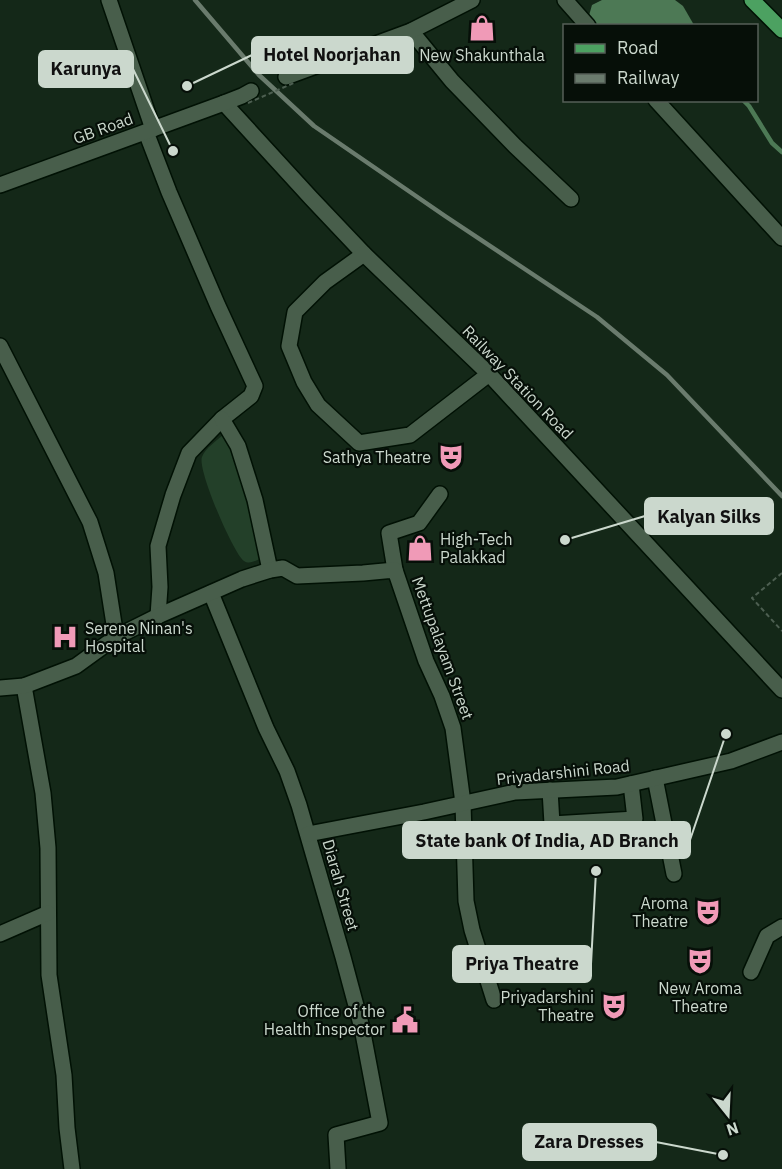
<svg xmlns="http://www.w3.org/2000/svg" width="782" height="1169" viewBox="0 0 782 1169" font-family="'IBM Plex Sans',sans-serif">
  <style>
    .green { fill: #234029 }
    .water { fill: #4d7955 }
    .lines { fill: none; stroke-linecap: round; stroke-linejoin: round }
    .stream { stroke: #4d7955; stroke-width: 4.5 }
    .minor-casing { stroke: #011104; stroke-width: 18 }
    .major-casing { stroke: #011104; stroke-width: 18 }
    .path { stroke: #4d5f51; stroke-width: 2; stroke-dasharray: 4.5 3; stroke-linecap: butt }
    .minor { stroke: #485e4b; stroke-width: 15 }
    .major { stroke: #4ca161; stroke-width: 15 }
    .rail { stroke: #6a7b6d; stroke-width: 4.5 }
    .path-bridge { stroke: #4d5f51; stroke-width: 2; stroke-dasharray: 4.5 3; stroke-linecap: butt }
    .labels { text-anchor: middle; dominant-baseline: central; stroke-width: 4.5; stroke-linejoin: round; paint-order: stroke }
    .poi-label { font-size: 16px; fill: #cbd8cd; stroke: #060f08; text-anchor: end }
    .street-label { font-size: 16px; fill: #cbd8cd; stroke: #060f08 }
    .leader { fill: none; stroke: #cbd8cd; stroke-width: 2 }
    .callout-dot { fill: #cbd8cd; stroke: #060f08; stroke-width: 2 }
    .callout { fill: #cbd8cd; stroke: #cbd8cd; stroke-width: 2 }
    .callout-label { font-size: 18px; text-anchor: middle; font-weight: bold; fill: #111 }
  </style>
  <rect width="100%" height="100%" fill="#142818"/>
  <!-- green -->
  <path class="green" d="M224 434 234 451 248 498 252 527 262 558C256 560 250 565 244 561 233 553 197 469 202 457 205 448 218 440 224 434Z"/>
  <!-- water -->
  <polygon class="water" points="602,0 675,0 683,6 694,25 586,26 592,5"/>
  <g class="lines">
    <!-- stream -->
    <polyline class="stream" points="743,100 749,106 772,143 782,152"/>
    <!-- minor casing -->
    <g class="minor-casing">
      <g id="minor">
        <polyline points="109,0 153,129"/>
        <polyline points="565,0 588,26"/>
        <polyline points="411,31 452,81 515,146 571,199"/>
        <polyline points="286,77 411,31 472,0"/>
        <polyline points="656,100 782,238"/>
        <polyline points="224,103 311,198 364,254 489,374 782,690"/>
        <polyline points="146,132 169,192 218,306 255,386 251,396 222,419 189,453 173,495 158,546 160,587 158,616"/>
        <polyline points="0,185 224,103 242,96 251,91"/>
        <polyline points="364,254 325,282 295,312 289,346 304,382 318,405 359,443 410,435 489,374"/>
        <polyline points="0,346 90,522 106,573 116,637"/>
        <polyline points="222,419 238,446 255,500 270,570"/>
        <polyline points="395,570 389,533 419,523 440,494"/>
        <polyline points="211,593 266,728 287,771 299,805 343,957 362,1028 380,1123 336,1135 338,1169"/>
        <polyline points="24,686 43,793 48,848 49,975 64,1075 67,1128 72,1169"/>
        <polyline points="0,688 24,686 76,666 116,637 158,616 242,579 270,570 283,568 297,576 363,573 395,570 426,661 442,696 453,728 463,803 466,901 472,930 494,1000"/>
        <polyline points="655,778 674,874"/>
        <polyline points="550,790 552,824 635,819 631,784"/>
        <polyline points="308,834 424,812 515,792 617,787 731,761 782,742"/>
        <polyline points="0,934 48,913"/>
        <polyline points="751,972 767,936 782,927"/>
      </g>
    </g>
    <!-- major casing -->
    <g class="major-casing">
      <polyline id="major" points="752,0 782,30"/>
    </g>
    <!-- path -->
    <polyline class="path" points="782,573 752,598 782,631"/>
    <!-- minor -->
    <use href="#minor" class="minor"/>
    <!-- major -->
    <use href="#major" class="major"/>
    <!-- rail -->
    <polyline class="rail" points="195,0 259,75 314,126 445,216 597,317 667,375 782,496"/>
    <!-- path-bridge -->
    <polyline class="path-bridge" points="248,103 296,82"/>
  </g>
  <!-- icons -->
  <defs>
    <g id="shop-bare" transform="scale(2.07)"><path d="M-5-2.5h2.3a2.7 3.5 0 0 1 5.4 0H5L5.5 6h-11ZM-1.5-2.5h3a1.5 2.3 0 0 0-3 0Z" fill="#f09ab7" stroke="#060f08" stroke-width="2.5" paint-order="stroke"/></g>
    <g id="theatre-bare" transform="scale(2.07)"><path d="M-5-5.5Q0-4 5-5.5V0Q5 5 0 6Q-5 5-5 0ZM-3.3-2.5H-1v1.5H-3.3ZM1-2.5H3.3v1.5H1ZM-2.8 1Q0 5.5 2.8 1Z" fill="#f09ab7" stroke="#060f08" stroke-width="2.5" paint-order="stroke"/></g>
    <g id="hospital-bare" transform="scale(2.07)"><path d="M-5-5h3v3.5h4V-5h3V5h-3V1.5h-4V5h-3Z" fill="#f09ab7" stroke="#060f08" stroke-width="2.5" paint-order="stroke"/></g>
    <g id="civic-bare" transform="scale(2.07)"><path d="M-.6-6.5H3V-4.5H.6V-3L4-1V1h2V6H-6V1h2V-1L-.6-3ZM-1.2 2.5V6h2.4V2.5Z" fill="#f09ab7" stroke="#060f08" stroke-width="2.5" paint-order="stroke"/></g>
  </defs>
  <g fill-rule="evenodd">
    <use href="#shop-bare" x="482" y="28"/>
    <use href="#theatre-bare" x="451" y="457"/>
    <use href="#shop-bare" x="420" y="548"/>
    <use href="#hospital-bare" x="65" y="637"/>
    <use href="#theatre-bare" x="708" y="912"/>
    <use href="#theatre-bare" x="700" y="961"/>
    <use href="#theatre-bare" x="614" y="1006"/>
    <use href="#civic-bare" x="405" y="1020"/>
  </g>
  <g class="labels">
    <!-- poi labels -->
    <g class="poi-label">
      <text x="482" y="55" text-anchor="middle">New Shakunthala</text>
      <text x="431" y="457">Sathya Theatre</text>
      <text x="440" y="539" text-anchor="start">High-Tech<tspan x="440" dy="18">Palakkad</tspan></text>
      <text x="85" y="628" text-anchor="start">Serene Ninan's<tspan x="85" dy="18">Hospital</tspan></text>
      <text x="688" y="903">Aroma<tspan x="688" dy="18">Theatre</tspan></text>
      <text x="700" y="988" text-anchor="middle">New Aroma<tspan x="700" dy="18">Theatre</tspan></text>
      <text x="594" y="997">Priyadarshini<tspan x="594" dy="18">Theatre</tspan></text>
      <text x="385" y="1011">Office of the<tspan x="385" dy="18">Health Inspector</tspan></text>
    </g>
    <!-- street labels -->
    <g class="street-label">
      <text transform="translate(103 128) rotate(-20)">GB Road</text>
      <text transform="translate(518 382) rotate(46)">Railway Station Road</text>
      <text transform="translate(443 648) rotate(70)">Mettupalayam Street</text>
      <text transform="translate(563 772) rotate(-6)">Priyadarshini Road</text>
      <text transform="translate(341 885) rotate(74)">Diarah Street</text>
    </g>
  </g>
  <!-- callouts -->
  <path class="leader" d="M187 86L252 55M173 151L133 69M565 540L645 516M726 734L690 840M596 871L591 964M723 1155L656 1142"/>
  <g class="callout-dot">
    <circle cx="187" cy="86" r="6"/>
    <circle cx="173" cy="151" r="6"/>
    <circle cx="565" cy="540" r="6"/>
    <circle cx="726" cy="734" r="6"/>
    <circle cx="596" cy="871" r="6"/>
    <circle cx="723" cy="1155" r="6"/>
  </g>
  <g class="callout">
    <rect x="252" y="37" width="161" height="36" rx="6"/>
    <rect x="39" y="51" width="94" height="36" rx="6"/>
    <rect x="645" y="498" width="128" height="36" rx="6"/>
    <rect x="403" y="822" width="287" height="36" rx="6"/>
    <rect x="453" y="946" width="138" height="36" rx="6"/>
    <rect x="523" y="1124" width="133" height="36" rx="6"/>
  </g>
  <g class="callout-label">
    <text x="332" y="61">Hotel Noorjahan</text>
    <text x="86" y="75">Karunya</text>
    <text x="709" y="523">Kalyan Silks</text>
    <text x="547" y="847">State bank Of India, AD Branch</text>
    <text x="522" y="970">Priya Theatre</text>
    <text x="589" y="1148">Zara Dresses</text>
  </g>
  <!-- legend -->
  <rect x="563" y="24" width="195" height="78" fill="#060f08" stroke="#555f57" stroke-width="1.5"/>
  <rect x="575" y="44" width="30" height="9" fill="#4ca161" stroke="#555f57" stroke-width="1.5"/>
  <text x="617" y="54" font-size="18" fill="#cbd8cd">Road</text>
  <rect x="575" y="74" width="30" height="9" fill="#6a7b6d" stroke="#555f57" stroke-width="1.5"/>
  <text x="617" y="84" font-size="18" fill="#cbd8cd">Railway</text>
  <!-- north arrow -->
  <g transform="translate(728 1115) rotate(162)" stroke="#060f08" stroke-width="4.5" paint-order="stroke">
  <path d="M0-4.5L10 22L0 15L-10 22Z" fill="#cbd8cd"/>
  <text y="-9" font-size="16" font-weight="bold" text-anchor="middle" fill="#cbd8cd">N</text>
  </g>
</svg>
